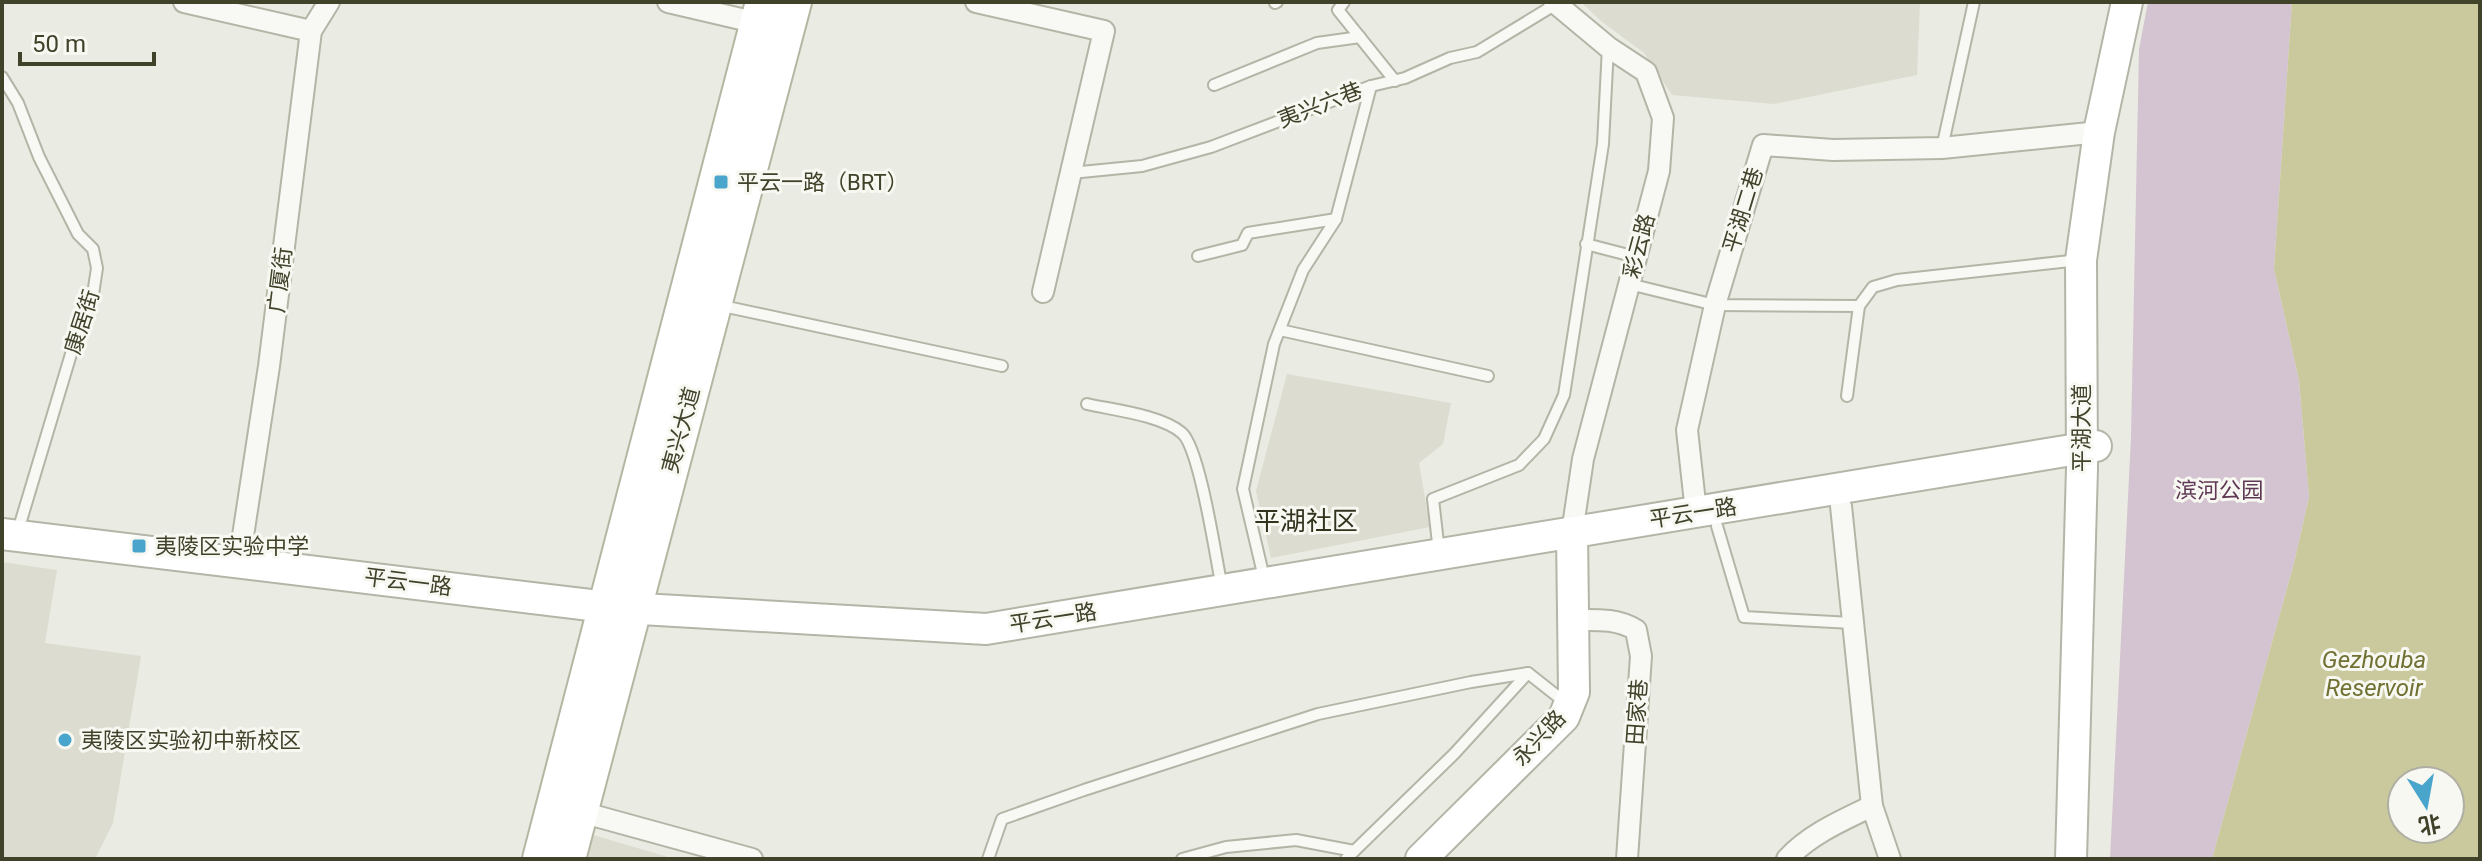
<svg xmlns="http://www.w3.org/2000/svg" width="2482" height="861" viewBox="0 0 2482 861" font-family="Roboto,'Noto Sans SC',sans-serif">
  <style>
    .built { fill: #dcdcd1 }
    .green { fill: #d4c4d1 }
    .water { fill: #cac99e; fill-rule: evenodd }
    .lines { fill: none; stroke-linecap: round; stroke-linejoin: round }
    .lane-casing { stroke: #b4b5a7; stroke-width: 14 }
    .street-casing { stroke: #b4b5a7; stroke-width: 24 }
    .secondary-casing { stroke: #b4b5a7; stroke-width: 34 }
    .primary-casing { stroke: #b5b6a2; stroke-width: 38 }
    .lane { stroke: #f8f9f5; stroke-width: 10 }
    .street { stroke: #f8f9f5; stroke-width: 20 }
    .secondary { stroke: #fff; stroke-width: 30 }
    .primary { stroke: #fff; stroke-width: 34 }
    .poi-dot { fill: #4aa5cd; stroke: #f8f8f2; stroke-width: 3 }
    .labels { text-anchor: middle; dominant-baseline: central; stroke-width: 6; stroke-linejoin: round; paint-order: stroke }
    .street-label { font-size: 22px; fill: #40422a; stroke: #f8f8f2 }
    .poi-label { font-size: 22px; fill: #40422a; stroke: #f8f8f2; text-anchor: start }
    .park-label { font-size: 22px; fill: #5e3854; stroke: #f8f8f2 }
    .water-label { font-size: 24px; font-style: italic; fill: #707133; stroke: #f8f8f2 }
    .quarter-label { font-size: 26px; fill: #31331d; stroke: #f8f8f2 }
  </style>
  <rect width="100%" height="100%" fill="#eaebe2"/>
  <!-- built -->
  <g class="built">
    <polygon points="1581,2 1920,2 1917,75 1774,104 1672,95 1644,53 1601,21"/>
    <polygon points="1287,374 1451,403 1443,444 1419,463 1430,527 1271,558 1256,491"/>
    <polygon points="2,562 57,570 45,643 141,656 113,823 95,859 2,859"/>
    <polygon points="593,835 675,859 587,859"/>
  </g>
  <!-- green -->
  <polygon class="green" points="2148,2 2292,2 2274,269 2299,380 2309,497 2294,563 2212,859 2110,859 2131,437 2139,49"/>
  <!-- water -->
  <path class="water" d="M2292 2H2480V859H2212L2294 563 2309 497 2299 380 2274 269ZM2402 781H2450V829H2402Z"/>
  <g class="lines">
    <!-- lane casing -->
    <g class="lane-casing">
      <g id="lane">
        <polyline points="1344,2 1338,10 1395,81"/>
        <polyline points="1275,3 1277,2"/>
        <polyline points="2,77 18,103 39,157 78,234 93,249 97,268 92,301 71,354 17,534"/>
        <polyline points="1214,85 1317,43 1360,37"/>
        <polyline points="1942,148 1974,2"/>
        <polyline points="1071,173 1142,166 1211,147 1371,86 1405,78 1450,58 1477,52 1556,4"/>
        <polyline points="1586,244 1636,257"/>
        <polyline points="1198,256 1242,245 1248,233 1336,219"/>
        <polyline points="1629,284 1715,305 1859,306"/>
        <polyline points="718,305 1002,366"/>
        <polyline points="1280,330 1488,376"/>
        <polyline points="1847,396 1859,306 1873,287 1897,280 2079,260"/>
        <path d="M1087 404C1113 410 1161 415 1182 433 1200 449 1216 559 1222 588"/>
        <polyline points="1717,526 1744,617 1852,623"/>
        <polyline points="1439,552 1433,499 1519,465 1544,439 1564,395 1603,144 1608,47"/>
        <polyline points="1265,582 1243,489 1274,344 1303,270 1336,219 1371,86"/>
        <polyline points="988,859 1002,819 1084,790 1318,714 1471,682 1528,673 1566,703"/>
        <polyline points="1182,859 1226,847 1296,840 1354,851"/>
        <polyline points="1346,859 1454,754 1528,673"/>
      </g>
    </g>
    <!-- street casing -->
    <g class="street-casing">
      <g id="street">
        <polyline points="184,2 311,31"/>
        <polyline points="668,2 758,23"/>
        <polyline points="976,2 1104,31 1043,292"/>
        <polyline points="1554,2 1608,47 1646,72 1663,118 1659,171 1583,459 1572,533"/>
        <polyline points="1841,506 1872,806 1890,859"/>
        <polyline points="1696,512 1687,430 1715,305 1763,145 1833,150 1942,148 2099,132"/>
        <polyline points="239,562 269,366 311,31 329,2"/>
        <path d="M1573 620C1596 620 1616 618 1636 630L1641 656 1627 859"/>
        <polyline points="581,812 752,859"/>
        <path d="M1787 859C1810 834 1843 820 1872 806"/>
      </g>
    </g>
    <!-- secondary casing -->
    <g class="secondary-casing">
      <g id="secondary">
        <polyline points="2,534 607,607 986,629 2096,446"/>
        <polyline points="1421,859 1564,717 1574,692 1572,533"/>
        <polyline points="2071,859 2082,468 2081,260 2099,132 2127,2"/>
      </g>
    </g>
    <!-- primary casing -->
    <g class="primary-casing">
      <g id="primary">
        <polyline points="540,859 763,2"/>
        <polyline points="568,859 794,2"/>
      </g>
    </g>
    <!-- lane -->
    <use href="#lane" class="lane"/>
    <!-- street -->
    <use href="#street" class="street"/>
    <!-- secondary -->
    <use href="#secondary" class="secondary"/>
    <!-- primary -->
    <use href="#primary" class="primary"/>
  </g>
  <!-- markers -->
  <g class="poi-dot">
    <rect x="713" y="174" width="16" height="16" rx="4"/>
    <rect x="131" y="538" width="16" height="16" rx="4"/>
    <circle cx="65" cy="740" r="8"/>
  </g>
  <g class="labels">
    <!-- street labels -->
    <g class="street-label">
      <text transform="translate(1320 105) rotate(-21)">夷兴六巷</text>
      <text transform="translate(1743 210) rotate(-73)">平湖二巷</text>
      <text transform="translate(1639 246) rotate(-75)">彩云路</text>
      <text transform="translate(280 280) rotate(-83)">广厦街</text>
      <text transform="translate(82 322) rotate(-72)">康居街</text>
      <text transform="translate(2081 428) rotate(-90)">平湖大道</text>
      <text transform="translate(681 430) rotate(-75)">夷兴大道</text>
      <text transform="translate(1693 513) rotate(-9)">平云一路</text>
      <text transform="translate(408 582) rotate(7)">平云一路</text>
      <text transform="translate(1053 618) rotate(-9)">平云一路</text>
      <text transform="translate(1637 712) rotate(-86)">田家巷</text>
      <text transform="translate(1539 738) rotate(-47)">永兴路</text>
    </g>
    <!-- poi labels -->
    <g class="poi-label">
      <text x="737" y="182">平云一路（BRT）</text>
      <text x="155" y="546">夷陵区实验中学</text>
      <text x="81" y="740">夷陵区实验初中新校区</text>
    </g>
    <!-- park labels -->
    <g class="park-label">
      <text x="2219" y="490">滨河公园</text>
    </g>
    <!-- water labels -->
    <g class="water-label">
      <text x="2374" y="660">Gezhouba<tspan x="2374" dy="28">Reservoir</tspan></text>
    </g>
    <!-- quarter labels -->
    <g class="quarter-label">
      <text x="1306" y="521">平湖社区</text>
    </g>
  </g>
  <!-- border -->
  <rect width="2482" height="861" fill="none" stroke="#40422a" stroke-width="8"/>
  <!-- north arrow -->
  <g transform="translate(2426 805) rotate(169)"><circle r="38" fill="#f8f8f2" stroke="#aeafa2" stroke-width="2"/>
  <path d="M0-6L14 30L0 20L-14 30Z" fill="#4aa5cd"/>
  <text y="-12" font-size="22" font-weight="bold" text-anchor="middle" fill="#40422a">北</text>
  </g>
  <!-- scale -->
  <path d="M20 52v12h134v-12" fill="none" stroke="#40422a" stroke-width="4"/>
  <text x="32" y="52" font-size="24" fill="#40422a" stroke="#f8f8f2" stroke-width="6" paint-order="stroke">50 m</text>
</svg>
